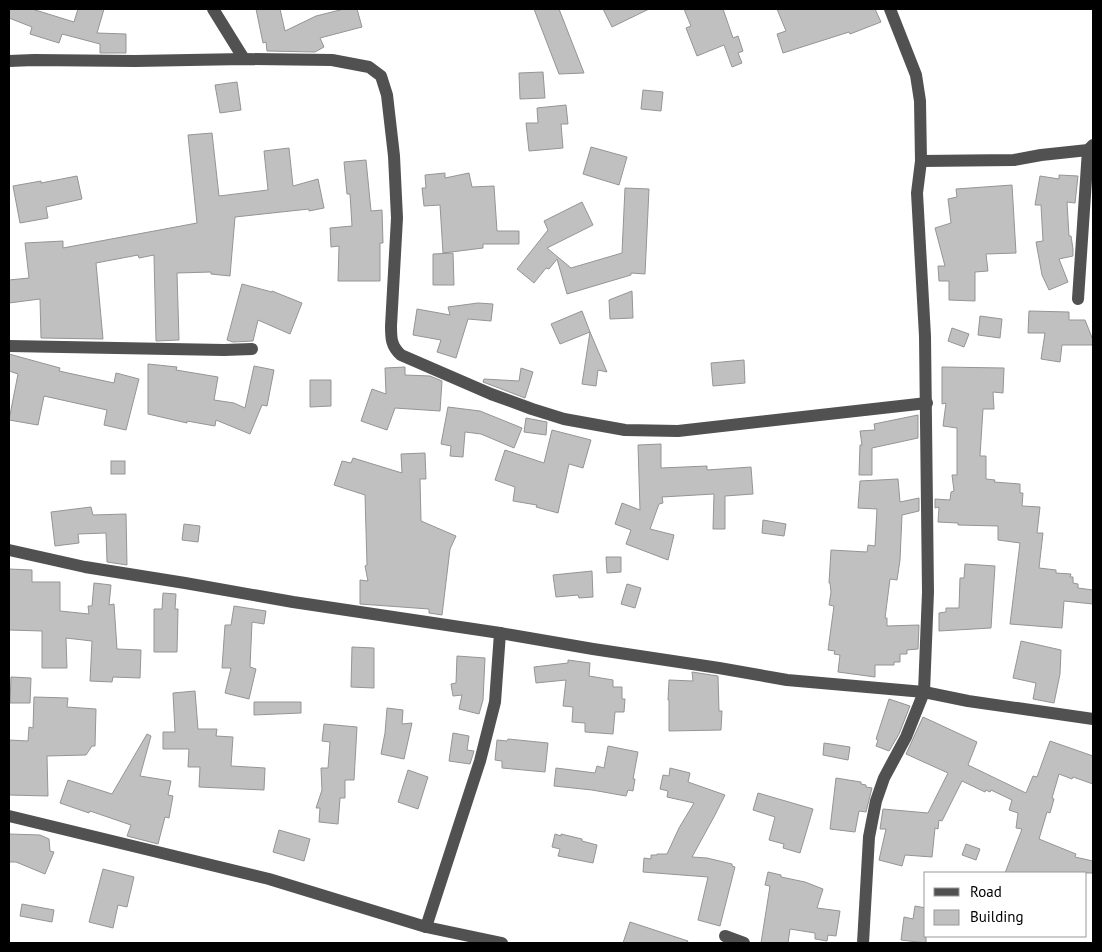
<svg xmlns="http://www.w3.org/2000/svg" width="1102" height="952" viewBox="0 0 1102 952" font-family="'PT Sans',sans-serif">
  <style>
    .building { fill: #c0c0c0; stroke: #959595 }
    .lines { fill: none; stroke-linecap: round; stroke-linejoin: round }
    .minor { stroke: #515151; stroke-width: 12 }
  </style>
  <rect width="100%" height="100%" fill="#fff"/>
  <!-- building -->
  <g class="building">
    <polygon points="9,9 32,9 74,22 78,9 104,9 97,33 126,34 126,53 100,53 100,44 62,34 59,43 30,34 32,27 9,18"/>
    <polygon points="256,9 280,9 285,31 316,16 344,9 357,9 362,27 320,38 324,47 315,52 267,51 266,42 263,43"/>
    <polygon points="534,9 559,9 584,73 559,74"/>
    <polygon points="603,9 649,9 612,27"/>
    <polygon points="684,9 723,9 733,38 738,36 743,51 738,53 742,63 732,67 724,45 697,56 686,28 691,26"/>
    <polygon points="777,9 875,9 881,22 850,34 849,32 783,53 777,34 786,31"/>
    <polygon points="543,72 545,98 520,99 519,73"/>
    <polygon points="237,82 241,110 220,113 215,85"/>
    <polygon points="643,90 663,92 661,111 641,109"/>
    <polygon points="566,105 568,124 561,124 563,148 529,151 526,123 538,123 537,108"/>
    <polygon points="212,133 219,196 268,190 264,151 289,148 293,186 318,179 324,208 309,211 309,209 235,217 230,276 211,274 211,272 177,273 179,340 156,341 154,255 139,258 138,255 96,263 103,339 41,338 40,299 9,303 9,280 29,278 25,243 63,241 63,248 197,223 188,135"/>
    <polygon points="591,147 627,157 619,185 583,174"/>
    <polygon points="366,160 371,211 382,210 383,243 380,243 380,281 338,281 339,246 331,247 330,228 352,226 350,194 347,194 344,162"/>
    <polygon points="445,173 445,178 469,173 472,187 494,186 497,231 519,231 519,244 483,244 483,248 443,253 440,205 424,206 422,188 426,188 425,175"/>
    <polygon points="1059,175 1078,176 1075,203 1067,202 1069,236 1071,236 1073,249 1073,256 1059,259 1068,282 1049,290 1042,275 1036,242 1043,241 1041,205 1035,205 1040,176 1059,179"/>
    <polygon points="77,176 82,199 46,207 48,218 20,223 13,186 41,181 41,183"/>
    <polygon points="1012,185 1016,253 986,254 988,271 975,272 975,301 949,300 949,281 939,281 938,266 945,266 935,228 951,223 948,199 957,197 956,189"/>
    <polygon points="625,188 649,189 645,274 631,273 631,275 567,294 557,259 549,269 546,268 534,283 517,269 548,230 544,221 582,202 593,225 547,248 571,268 622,253"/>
    <polygon points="453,253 454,285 433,285 433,254"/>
    <polygon points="242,284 272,292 272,291 302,303 290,334 258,320 253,341 233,342 227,340"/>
    <polygon points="632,291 633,318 610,319 609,300"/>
    <polygon points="478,303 493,304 491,321 468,319 456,358 437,352 441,340 413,335 417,309 450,315 448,307"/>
    <polygon points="582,311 590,332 560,344 551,324"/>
    <polygon points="1029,311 1069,312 1069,320 1085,320 1093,340 1093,345 1062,345 1060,362 1041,359 1045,333 1028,333"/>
    <polygon points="980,316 1002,319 1000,338 978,335"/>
    <polygon points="952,328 969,334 964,347 948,341"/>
    <polygon points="590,332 607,372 598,370 596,386 582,384"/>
    <polygon points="9,354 60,368 59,371 114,383 116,373 139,379 126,430 104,425 107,410 44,396 38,425 9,420 18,374 9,371"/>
    <polygon points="744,360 745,383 713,386 711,363"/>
    <polygon points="148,364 177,367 176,370 218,377 214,400 234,403 245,408 254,366 274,370 267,406 262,405 250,434 216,420 215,426 187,421 187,423 148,414"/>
    <polygon points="405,367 405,375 430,376 442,381 440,411 395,408 387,430 361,421 372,389 386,394 385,368"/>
    <polygon points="942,367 1004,368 1003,393 993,392 994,409 983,409 980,456 986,456 986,479 995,480 994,482 1020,484 1020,493 1023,493 1022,506 1040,507 1037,533 1043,533 1039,568 1056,570 1056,573 1071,574 1070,577 1073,577 1073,583 1078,584 1078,588 1093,590 1093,604 1064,601 1062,628 1010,624 1020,543 998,540 998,526 958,525 958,523 938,522 939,507 935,508 935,499 950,500 951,492 954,491 952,475 957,475 957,428 943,426 946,403 942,404"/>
    <polygon points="521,368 533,372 525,398 483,382 484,379 519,381"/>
    <polygon points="310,380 331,380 331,406 310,407"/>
    <polygon points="448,407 480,411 522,428 514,448 481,434 465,432 463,457 450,456 451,446 441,444"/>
    <polygon points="918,415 918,438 872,448 872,475 859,475 860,445 862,445 860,431 875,430 874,424"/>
    <polygon points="526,418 547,422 546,435 524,432"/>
    <polygon points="552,430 591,440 583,468 569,464 558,513 536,507 537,505 513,501 515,487 495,480 505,450 544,463"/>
    <polygon points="661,444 661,468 707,466 707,470 751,467 753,494 725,496 725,529 713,529 714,494 662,497 663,503 659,504 650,529 674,535 668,560 626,544 631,530 615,524 622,503 640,510 638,445"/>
    <polygon points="425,453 426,479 420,479 421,521 456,536 450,549 442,615 429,613 429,609 360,604 360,580 368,581 365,566 367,565 365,495 334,485 342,461 351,463 353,458 402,473 401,454"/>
    <rect x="111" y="461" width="14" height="13"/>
    <polygon points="898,479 900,502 919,498 919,511 902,515 900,560 897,580 890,579 885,618 887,618 887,626 919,625 918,649 907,650 907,654 900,654 900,662 894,662 894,665 875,665 875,677 838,672 840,655 834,654 835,651 828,650 834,606 829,605 831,592 830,583 829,583 831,550 867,552 868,545 875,546 877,509 858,508 860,481"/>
    <polygon points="91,507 93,515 126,514 127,565 107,562 106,533 78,534 79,543 55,546 51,512"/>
    <polygon points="763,520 786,524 784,536 762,533"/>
    <polygon points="184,524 200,526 198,542 182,540"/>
    <polygon points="606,557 621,557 621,572 607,573"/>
    <polygon points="965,564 995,566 991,628 939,631 939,613 946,612 946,608 959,608 960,578 964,578"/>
    <polygon points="9,569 32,570 32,582 60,582 60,611 89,614 88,606 92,606 94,583 111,585 109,605 114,604 117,649 141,650 140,678 113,677 112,682 90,681 92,641 66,638 67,668 42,668 42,631 9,630"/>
    <polygon points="592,571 593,597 579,598 578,595 556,597 553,575"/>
    <polygon points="627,584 641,588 635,608 621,604"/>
    <polygon points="163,593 176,594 175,609 178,609 177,652 154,652 154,609 162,609"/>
    <polygon points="234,606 266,611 264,624 252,622 250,667 256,669 249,699 225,693 231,668 222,668 225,625 231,625"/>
    <polygon points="1021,641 1061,650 1060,674 1054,703 1033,699 1036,683 1013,678"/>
    <polygon points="352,647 374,648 374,688 351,687"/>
    <polygon points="457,656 485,658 483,700 479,714 459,709 462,695 453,696 451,684 456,683"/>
    <polygon points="568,660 590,663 589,676 613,680 613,687 622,687 622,699 625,699 624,712 615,712 613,734 585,732 585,723 572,722 573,707 563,706 566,680 536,683 534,667 568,663"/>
    <polygon points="692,672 718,676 719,711 722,711 721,730 669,731 669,700 668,700 669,680 693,681"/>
    <polygon points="11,677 31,678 30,703 10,703"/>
    <polygon points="195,691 198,729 217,729 216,736 233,737 231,766 265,768 264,790 199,787 200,767 188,767 189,749 163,749 163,732 175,732 173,693"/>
    <polygon points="34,697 68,698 67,707 96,709 95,746 92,746 86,755 47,756 48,796 9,795 9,740 28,741 29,727 33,728"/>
    <polygon points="889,699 910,706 899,734 889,751 876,746 878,740 876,739"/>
    <polygon points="254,702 301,702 301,713 254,715"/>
    <polygon points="387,708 403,710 402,724 412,723 404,759 381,754 385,733"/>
    <polygon points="923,717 977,742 968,765 1026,793 1033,776 1037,777 1050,741 1093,756 1093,784 1073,777 1072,779 1059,774 1052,798 1054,799 1050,813 1047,812 1039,839 1076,854 1075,857 1093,861 1093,873 1005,873 1022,829 1016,828 1018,813 1009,810 1012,800 991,790 990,792 986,790 985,792 962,781 942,821 939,820 938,829 935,828 932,857 905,855 902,866 879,860 886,829 880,829 883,809 928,813 948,773 906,754"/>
    <polygon points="324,724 357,727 354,780 345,780 345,798 340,798 338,824 319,822 320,808 316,808 322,790 321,768 328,768 330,742 322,741"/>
    <polygon points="453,733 469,736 467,750 474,751 470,764 449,761"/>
    <polygon points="147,734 151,736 140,776 171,781 168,795 173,796 169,818 165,817 158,844 127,836 131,825 90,811 89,813 60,803 68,780 112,794"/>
    <polygon points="508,739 548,743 545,772 502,768 502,761 495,760 497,740 507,741"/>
    <polygon points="824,743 850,747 848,760 823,755"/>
    <polygon points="608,746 638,752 633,779 635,779 633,791 628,790 626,796 592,790 554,786 556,768 595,773 597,766 604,768"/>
    <polygon points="670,768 690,773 688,782 725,795 715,815 692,857 707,858 732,864 732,866 735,867 720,926 698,920 708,877 643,872 644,858 651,859 651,855 657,855 657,854 667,854 679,828 694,803 667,797 668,791 660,789 663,775 669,776"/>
    <polygon points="408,770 428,777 418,809 398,802"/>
    <polygon points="836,778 861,782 861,784 866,785 866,787 872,788 866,812 859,811 855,832 830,829"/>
    <polygon points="758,793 813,809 800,853 783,848 784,844 769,840 775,817 753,810"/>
    <polygon points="279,830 310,839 304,861 273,852"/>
    <polygon points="9,834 40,835 49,839 50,851 54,852 45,874 16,862 9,862"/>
    <polygon points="555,834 561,836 561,834 582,839 582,841 597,845 593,863 558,856 560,849 552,847"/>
    <polygon points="966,844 980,849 976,860 962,855"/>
    <polygon points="103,869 134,877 127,907 118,905 113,928 89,922"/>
    <polygon points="768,872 781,875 781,877 805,882 823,889 817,908 840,911 836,936 828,935 827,941 815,939 815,933 790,929 788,943 761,943 770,886 765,885"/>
    <polygon points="22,904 54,910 52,922 20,916"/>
    <polygon points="915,906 926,908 926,943 901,940 904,917 913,919"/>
    <polygon points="630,922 688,941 687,943 623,943"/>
  </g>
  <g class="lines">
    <!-- minor -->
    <g class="minor">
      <polyline points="213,9 244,59"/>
      <path d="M9 61 34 60 135 61 244 59 332 60 369 67 381 76 387 95 394 156 397 218 391 326C391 338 391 346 401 355L491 394 532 409 564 419 625 430 678 431 927 403"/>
      <polyline points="921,161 1014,160 1041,155 1088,150 1093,145"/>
      <polyline points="1078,299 1088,150"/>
      <polyline points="9,346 224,350 252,349"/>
      <polyline points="9,550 85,567 185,583 293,602 500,633 593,649 719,668 787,680 924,692 968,701 1093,719"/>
      <polyline points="9,816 269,879 426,927 502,943"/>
      <polyline points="426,927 480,761 495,702 500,633"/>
      <polyline points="725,936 744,943"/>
      <polyline points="863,943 869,837 876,801 884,778 906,737 924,692 928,592 925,336 917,193 921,161 920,101 916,75 890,9"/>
    </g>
  </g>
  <!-- border -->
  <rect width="1102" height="952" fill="none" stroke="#000000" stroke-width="20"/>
  <!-- legend -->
  <rect x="924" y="872" width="162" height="65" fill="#ffffff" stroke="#999999"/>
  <rect x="934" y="888" width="25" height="8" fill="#515151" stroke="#999999"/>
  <text x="970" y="897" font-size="15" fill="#000000">Road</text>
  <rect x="934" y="910" width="25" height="15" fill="#c0c0c0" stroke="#999999"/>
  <text x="970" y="922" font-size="15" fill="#000000">Building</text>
</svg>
